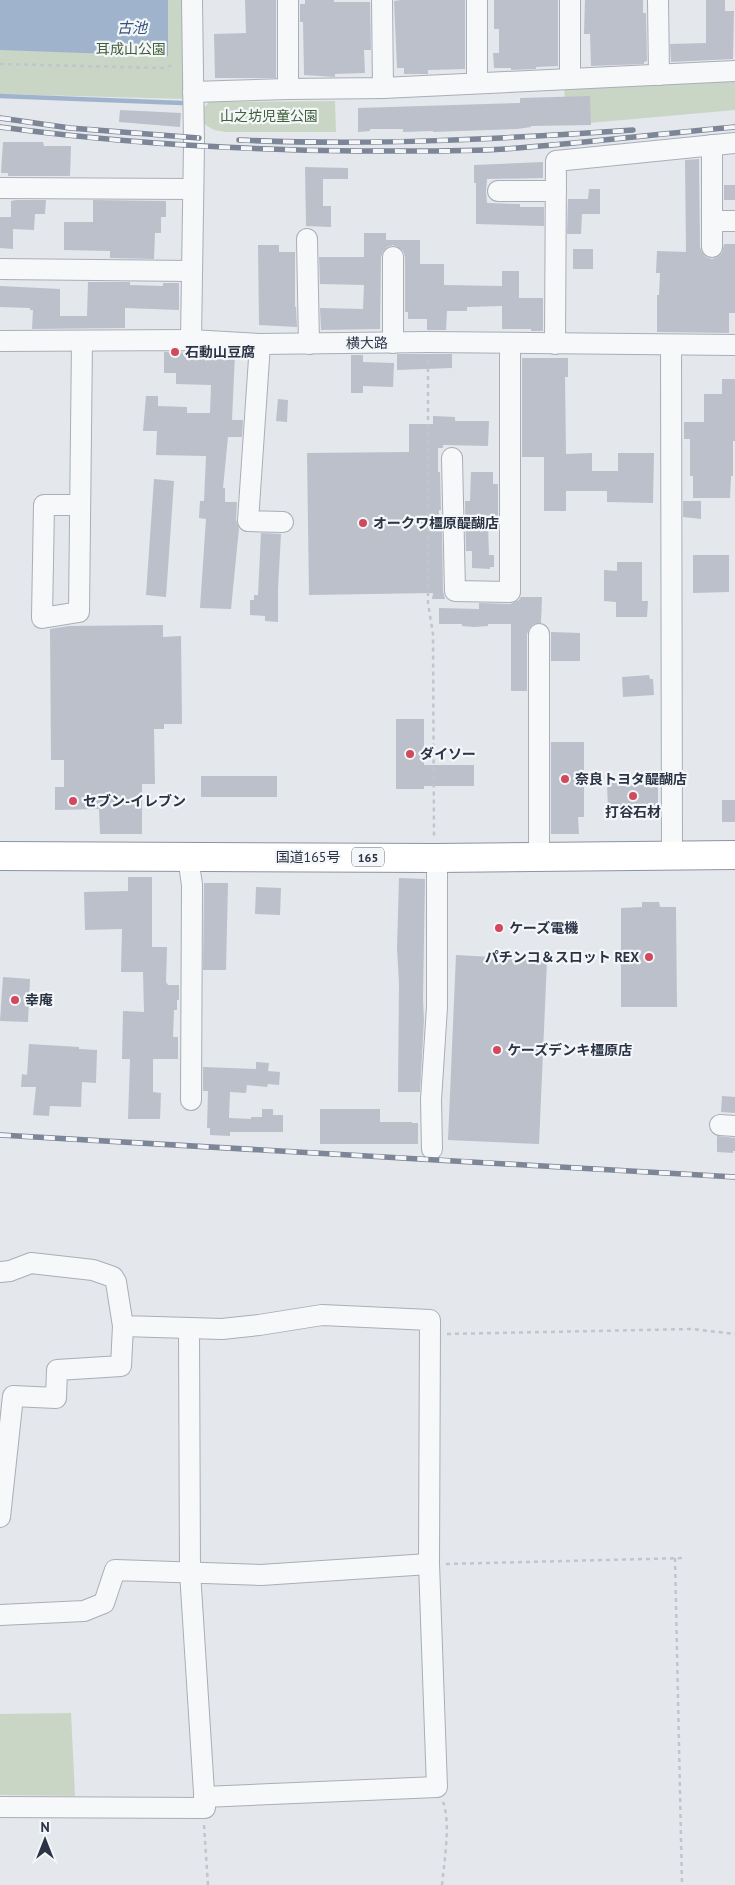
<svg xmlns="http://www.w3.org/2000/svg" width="735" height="1885" viewBox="0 0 735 1885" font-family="'PT Sans','Noto Sans JP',sans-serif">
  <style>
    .green { fill: #c9d6c5 }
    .water { fill: #9fb4cc }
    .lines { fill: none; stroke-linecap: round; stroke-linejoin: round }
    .stream { stroke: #9fb4cc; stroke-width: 4.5 }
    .building { fill: #bbc0ca }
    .minor-casing { stroke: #a9aeb7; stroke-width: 22 }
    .highway-casing { stroke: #8b94a3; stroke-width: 30 }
    .path { stroke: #c2c5cb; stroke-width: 2.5; stroke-dasharray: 4 4; stroke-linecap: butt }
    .minor { stroke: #f7f8fa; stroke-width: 20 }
    .highway { stroke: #fff; stroke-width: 28 }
    .rail-casing { stroke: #7d8696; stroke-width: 5.5 }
    .rail { stroke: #f4f6f9; stroke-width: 4; stroke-dasharray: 11; stroke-linecap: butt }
    .poi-dot { fill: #d1495b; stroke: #f4f6f9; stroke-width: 2 }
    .labels { text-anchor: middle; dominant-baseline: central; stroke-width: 4.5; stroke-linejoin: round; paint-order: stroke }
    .shield { fill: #f4f6f9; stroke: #676e7b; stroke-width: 1 }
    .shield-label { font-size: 12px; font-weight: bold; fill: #2b3445 }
    .park-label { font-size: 14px; fill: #3f6138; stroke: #f4f6f9 }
    .street-label { font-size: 14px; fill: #2b3445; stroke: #f4f6f9 }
    .poi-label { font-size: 14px; font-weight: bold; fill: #2b3445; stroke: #f4f6f9; text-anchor: start }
    .water-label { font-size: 15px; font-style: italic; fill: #34527a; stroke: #f4f6f9 }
  </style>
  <rect width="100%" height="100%" fill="#e4e7ec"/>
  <!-- green -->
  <g class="green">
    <polygon points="0,0 184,0 186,99 0,94"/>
    <polygon points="735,75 735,110 566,125 564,83"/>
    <polygon points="335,101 336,132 226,132 214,130 204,124 203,109 209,102"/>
    <polygon points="71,1713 75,1796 0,1795 0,1714"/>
  </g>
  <!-- water -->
  <polygon class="water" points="0,0 168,0 168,56 0,50"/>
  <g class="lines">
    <!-- stream -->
    <polyline class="stream" points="0,96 182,103"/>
  </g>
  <!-- building -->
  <g class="building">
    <polygon points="245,0 276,0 276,78 215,78 214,34 246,33"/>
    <polygon points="305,0 334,0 334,2 370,2 371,50 364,50 365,73 335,74 335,77 304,75 303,22 300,22 300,4 305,4"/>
    <polygon points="401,0 465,0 465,69 428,70 428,74 404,74 404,68 397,68 394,1"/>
    <polygon points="494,0 558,0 558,66 536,67 536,69 511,70 511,68 494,68 493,53 499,53 499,29 494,29"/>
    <polygon points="585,0 643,0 643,13 646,13 647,61 644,62 644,64 591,66 590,34 584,34"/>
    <polygon points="706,0 725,0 725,11 734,11 733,59 671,62 670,44 706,43"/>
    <polygon points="590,96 591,125 531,126 531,127 517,129 433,132 433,131 403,132 403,129 370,129 370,131 358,132 358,108 520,103 520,98"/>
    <polygon points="120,110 181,113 180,127 119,122"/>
    <polygon points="3,142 43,142 44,146 71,146 70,176 8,176 8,173 1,173"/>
    <polygon points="699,159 700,247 702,252 706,257 712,259 717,257 722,253 724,244 735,244 735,313 729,313 729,333 657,332 657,295 659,295 660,273 656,273 657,251 686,252 685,160"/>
    <polygon points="543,162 543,178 487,179 486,191 487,203 520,204 520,207 544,207 544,226 476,224 476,183 474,183 474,165"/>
    <polygon points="305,167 348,168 348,179 323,179 323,206 331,206 331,227 306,226"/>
    <rect x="724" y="185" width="11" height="15"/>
    <polygon points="589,189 600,189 600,214 582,214 581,234 567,234 568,199 588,199"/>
    <polygon points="16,200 46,200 45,214 35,214 34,230 13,229 13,249 0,248 0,217 11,217 11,201"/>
    <polygon points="93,200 166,201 166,217 161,217 161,233 155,233 154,259 110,258 110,251 64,250 64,222 93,222"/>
    <polygon points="364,233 386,233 386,240 420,240 420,264 444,264 444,285 502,286 502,271 519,271 519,298 543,298 543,331 531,331 531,329 502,329 502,306 467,307 467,311 447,311 446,330 427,330 427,319 408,319 408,312 405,312 405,257 403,251 398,247 393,245 387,247 383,252 381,257 380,329 321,330 320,308 363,309 364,285 320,284 319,257 364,257"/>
    <polygon points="258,245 279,245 279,252 295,252 295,307 296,307 297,327 259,325"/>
    <rect x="573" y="249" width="20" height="20"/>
    <polygon points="88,282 130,282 130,285 163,286 163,283 179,283 179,310 125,308 125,328 32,329 33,310 30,310 30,308 0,307 0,286 60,289 60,316 87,316"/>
    <polygon points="164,352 235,354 232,420 243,420 242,437 228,437 223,488 225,488 225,502 237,502 236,520 239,528 231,609 200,608 206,519 199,518 200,501 204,501 206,456 156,455 157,431 143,431 146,396 158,396 158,406 187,407 187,413 210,413 211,385 176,384 176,373 164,373"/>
    <polygon points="397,354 452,354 452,368 397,370"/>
    <polygon points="351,355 363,355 363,362 394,363 393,387 363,386 363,393 351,393"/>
    <polygon points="522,358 568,358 568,377 565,377 566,454 592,453 592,471 618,471 618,453 654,453 653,503 607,502 607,491 566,491 566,511 544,511 544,457 522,457"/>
    <polygon points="722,379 735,379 735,441 733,441 733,476 731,476 730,498 693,498 693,476 690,476 690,439 684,439 684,422 704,422 704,394 722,394"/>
    <polygon points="278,399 288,400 287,422 276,421"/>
    <polygon points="433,416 455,417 455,421 489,421 488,446 445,445 443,445 443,448 438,448 438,472 440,472 441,510 439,510 439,531 442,531 443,591 445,599 432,599 433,593 309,595 307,453 409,452 409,424 433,424"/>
    <polygon points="471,472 493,472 493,484 498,484 498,525 488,525 489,555 494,555 494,567 490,567 490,569 472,568 472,551 466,551 465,501 470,501"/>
    <polygon points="154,479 174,481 166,597 146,595"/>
    <polygon points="683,501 701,501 701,519 683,517"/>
    <polygon points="261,533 281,534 278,588 278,622 265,621 265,616 250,615 250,600 254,600 254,595 258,595"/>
    <polygon points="693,555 729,555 729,592 693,593"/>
    <polygon points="617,562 642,562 642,601 648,601 647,617 616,617 616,602 604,601 604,570 617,571"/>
    <polygon points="521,597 542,597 541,623 533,624 529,629 527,634 527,691 511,691 511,624 488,624 488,626 474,627 462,626 462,624 439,624 439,608 479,609 479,603 510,604 519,600"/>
    <polygon points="163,625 163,637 181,636 182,724 164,724 164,729 154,729 155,784 142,784 142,834 100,834 99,809 55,810 55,787 64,787 64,760 51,760 50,629 69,626"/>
    <polygon points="551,632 580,633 580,661 551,661"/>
    <polygon points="649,675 650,679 653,679 654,695 623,697 622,677"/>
    <polygon points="396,719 424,719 424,765 474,765 474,786 424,786 424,789 396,789"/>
    <polygon points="551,742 584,742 584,817 578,817 579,834 551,834"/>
    <rect x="201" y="776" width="76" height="21"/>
    <polygon points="658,782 658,809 608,809 607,783"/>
    <rect x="722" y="800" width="13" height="22"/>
    <polygon points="128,877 152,877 152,947 167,947 166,982 168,985 179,985 179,1000 177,1000 177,1010 174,1010 173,1037 178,1037 178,1059 153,1059 153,1092 161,1093 160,1119 128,1119 130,1059 122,1059 123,1011 144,1012 143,972 121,972 122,929 85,930 84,892 128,891"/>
    <polygon points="399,878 425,879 423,999 424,1020 420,1092 398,1092 399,983 397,948"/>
    <polygon points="204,883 228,883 226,970 203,970"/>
    <polygon points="256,887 281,888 280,915 255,914"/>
    <polygon points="642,902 659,902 660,907 676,907 677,1007 621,1007 621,908 642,907"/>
    <polygon points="456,955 547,960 539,1144 448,1140"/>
    <polygon points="3,977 30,979 28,1022 0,1021"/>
    <polygon points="29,1044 79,1047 79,1049 97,1050 96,1083 82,1082 81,1107 50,1106 49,1116 33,1115 36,1087 21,1087 22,1074 27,1075"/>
    <polygon points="256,1062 269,1063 268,1071 280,1072 279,1085 268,1084 267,1087 247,1085 246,1093 230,1092 229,1118 251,1119 251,1117 262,1117 262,1109 273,1109 273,1115 283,1115 283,1132 230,1132 230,1136 210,1135 210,1128 207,1128 208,1091 203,1091 203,1067 256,1069"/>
    <polygon points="722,1096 735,1097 735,1113 721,1112"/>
    <polygon points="320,1109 380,1109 380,1122 412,1122 412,1123 418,1123 418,1144 320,1144"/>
    <polygon points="717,1136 735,1138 735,1151 733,1151 733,1153 717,1152"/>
  </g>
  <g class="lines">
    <!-- minor casing -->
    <g class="minor-casing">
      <g id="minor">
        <polyline points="382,0 383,88"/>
        <polyline points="477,0 477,82"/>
        <polyline points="570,0 570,79"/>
        <polyline points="658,0 659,75"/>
        <polyline points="288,89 288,0"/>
        <polyline points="193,92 288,89 383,88 735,71"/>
        <polyline points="712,145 712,247"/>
        <polyline points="0,188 193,189"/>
        <polyline points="498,191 556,191"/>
        <polyline points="712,221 735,221"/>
        <polyline points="307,239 309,344"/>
        <polyline points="393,257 393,343"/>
        <polyline points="0,269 192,271"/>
        <polyline points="191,340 194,145 192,0"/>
        <polyline points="0,341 191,340 260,344 428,342 735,345"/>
        <polyline points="260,344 248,521 283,522"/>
        <polyline points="555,344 556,161 735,143"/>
        <polyline points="671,345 672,854"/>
        <polyline points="452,458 455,591 510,592 510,344"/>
        <polyline points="80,505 44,505 42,618 79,612 82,341"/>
        <polyline points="539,634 539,856"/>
        <polyline points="188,857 192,885 191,1100"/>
        <polyline points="720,1125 735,1126"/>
        <polyline points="432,1149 431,1100 437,1007 437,869 435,858"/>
        <polyline points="0,1272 10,1271 31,1263 93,1270 113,1277 116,1282 123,1326 222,1329 259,1325 322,1315 430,1320 429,1564 437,1787 204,1797"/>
        <polyline points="0,1517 13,1396 56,1398 57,1370 121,1366 123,1326"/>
        <polyline points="0,1615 84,1611 104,1603 115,1570 261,1575 429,1564"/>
        <polyline points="0,1807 205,1808 190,1572 189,1329"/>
      </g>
    </g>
    <!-- highway casing -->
    <g class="highway-casing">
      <polyline id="highway" points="0,856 435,858 735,855"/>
    </g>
    <!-- path -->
    <g class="path">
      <polyline points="0,64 165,68 175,64"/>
      <polyline points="428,360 428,603 433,634 434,839"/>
      <polyline points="447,1334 692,1329 735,1334"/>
      <polyline points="675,1558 682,1885"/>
      <polyline points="446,1564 686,1558"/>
      <polyline points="204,1825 208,1885"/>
      <path d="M442 1885C444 1864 451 1821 443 1802"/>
    </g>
    <!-- minor -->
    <use href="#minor" class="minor"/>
    <!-- highway -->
    <use href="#highway" class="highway"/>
    <!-- rail casing -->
    <g class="rail-casing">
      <g id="rail">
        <polyline points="0,118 70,128 199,138"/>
        <path d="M0 127C119 143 238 150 358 151 407 151 457 152 505 149 582 143 659 134 735 127"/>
        <path d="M239 140C371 146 502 139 633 130"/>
        <polyline points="0,1135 735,1177"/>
      </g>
    </g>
    <!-- rail -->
    <use href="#rail" class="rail"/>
  </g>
  <!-- markers -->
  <g class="poi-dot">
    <circle cx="175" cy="352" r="5"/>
    <circle cx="363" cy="523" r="5"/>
    <circle cx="410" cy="754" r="5"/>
    <circle cx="565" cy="779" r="5"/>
    <circle cx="633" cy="796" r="5"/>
    <circle cx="73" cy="801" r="5"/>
    <circle cx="499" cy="928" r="5"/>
    <circle cx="649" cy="957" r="5"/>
    <circle cx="15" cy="1000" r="5"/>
    <circle cx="497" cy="1050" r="5"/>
  </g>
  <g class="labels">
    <!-- shield labels -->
    <rect class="shield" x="352" y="847.5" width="32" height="19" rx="4"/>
    <g class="shield-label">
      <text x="368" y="857">165</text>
    </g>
    <!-- park labels -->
    <g class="park-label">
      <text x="131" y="49">耳成山公園</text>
      <text x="269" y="116">山之坊児童公園</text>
    </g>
    <!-- street labels -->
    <g class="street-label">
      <text transform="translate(367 343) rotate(-1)">横大路</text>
      <text x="308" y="857">国道165号</text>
    </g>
    <!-- poi labels -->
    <g class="poi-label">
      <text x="185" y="352">石動山豆腐</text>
      <text x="373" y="523">オークワ橿原醍醐店</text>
      <text x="420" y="754">ダイソー</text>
      <text x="575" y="779">奈良トヨタ醍醐店</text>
      <text x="83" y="801">セブン-イレブン</text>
      <text x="633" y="812" text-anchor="middle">打谷石材</text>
      <text x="509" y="928">ケーズ電機</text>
      <text x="639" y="957" text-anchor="end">パチンコ＆スロット REX</text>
      <text x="25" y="1000">幸庵</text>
      <text x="507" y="1050">ケーズデンキ橿原店</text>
    </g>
    <!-- water labels -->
    <g class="water-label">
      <text x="132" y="27">古池</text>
    </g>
  </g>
  <!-- north arrow -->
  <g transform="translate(45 1840)" stroke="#f4f6f9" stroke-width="4" paint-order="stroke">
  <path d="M0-4L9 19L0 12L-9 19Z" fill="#2b3445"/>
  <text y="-8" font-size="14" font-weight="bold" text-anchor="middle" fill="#2b3445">N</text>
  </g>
</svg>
